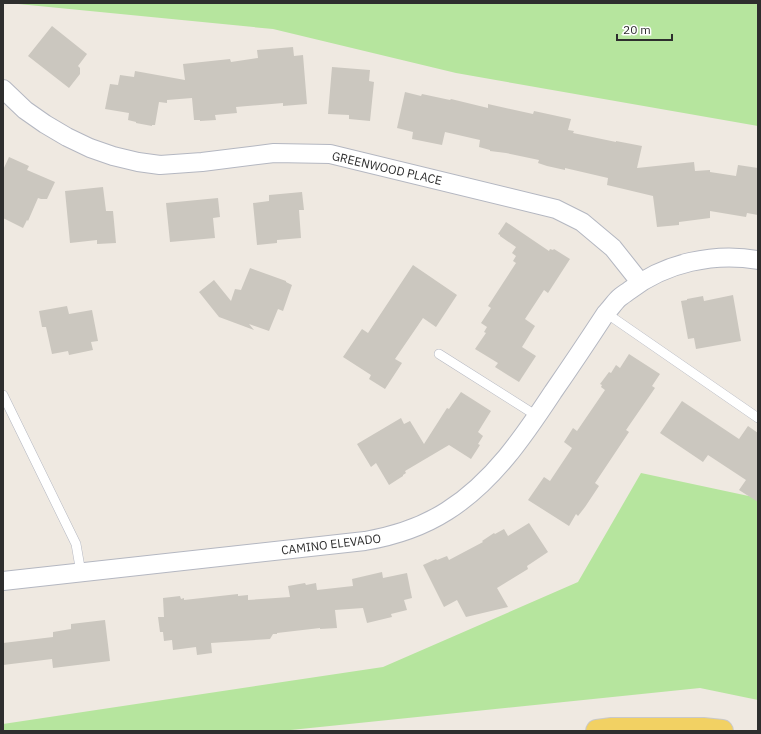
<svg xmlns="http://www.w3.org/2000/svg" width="761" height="734" viewBox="0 0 761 734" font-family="'IBM Plex Sans',sans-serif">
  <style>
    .green { fill: #b6e59e }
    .building { fill: #cbc7bf }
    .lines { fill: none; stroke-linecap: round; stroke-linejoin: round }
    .service-casing { stroke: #b4b7c1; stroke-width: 10 }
    .minor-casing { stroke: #b4b7c1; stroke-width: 20 }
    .primary-casing { stroke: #c9c9c9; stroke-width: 24 }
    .service { stroke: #fff; stroke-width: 9 }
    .minor { stroke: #fff; stroke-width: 18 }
    .primary { stroke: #f2d163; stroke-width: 22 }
    .labels { text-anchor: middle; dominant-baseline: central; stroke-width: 3; stroke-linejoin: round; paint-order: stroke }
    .street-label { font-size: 12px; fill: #2e2e2e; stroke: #fff }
  </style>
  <rect width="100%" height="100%" fill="#efe9e1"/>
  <!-- green -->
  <g class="green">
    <polygon points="8,3 758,3 758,126 456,73 273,29"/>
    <polygon points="641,473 758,498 758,700 700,688 281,731 3,731 3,724 383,667 578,582"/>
  </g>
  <!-- building -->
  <g class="building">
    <polygon points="52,26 87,54 78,66 80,68 80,74 69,88 28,56"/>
    <polygon points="293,47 294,56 303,55 307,104 283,106 283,103 236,107 237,113 215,115 216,120 200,121 200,120 194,120 192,98 167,100 167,103 159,102 155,125 152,125 152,126 136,123 136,122 128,120 129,113 105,109 110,84 118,85 120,75 134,77 135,71 185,80 183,64 230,59 231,62 258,58 257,50"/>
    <polygon points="332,67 370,70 369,81 374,82 370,121 349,119 349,115 328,114"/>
    <polygon points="405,92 421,96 422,94 450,100 451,99 488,108 488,104 533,114 534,111 571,119 568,130 574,131 573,133 616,142 616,141 642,146 637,168 694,162 695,171 710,170 710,172 736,176 738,165 758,168 758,215 747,213 746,217 710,211 710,218 679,222 679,225 657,227 653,196 607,185 608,178 565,168 565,170 547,166 538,163 539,160 506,153 490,151 490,150 479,147 480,140 445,132 442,145 412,139 413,132 397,128"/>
    <polygon points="9,157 29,166 27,170 55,182 47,199 41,199 38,198 28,221 27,220 23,228 3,218 3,170"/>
    <polygon points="103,187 106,211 113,211 116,243 97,244 97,240 70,243 65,191"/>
    <polygon points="302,192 304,210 299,210 301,238 277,240 277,243 257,245 253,203 269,201 269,195"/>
    <polygon points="218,198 220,217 213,218 215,238 170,242 166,203"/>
    <polygon points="506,222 549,251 550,249 553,250 554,249 570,259 548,293 544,290 525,319 535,326 522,347 536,356 519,382 495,367 498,363 475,349 486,333 484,332 487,327 481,323 491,308 488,306 516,263 513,261 516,256 512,253 516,247 500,236 500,235 498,234"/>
    <polygon points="413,265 457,295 436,327 423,318 395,359 402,363 385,389 369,379 371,375 343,357 362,329 368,333"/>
    <polygon points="250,268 286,281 286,282 292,285 283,311 278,309 269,331 249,324 254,330 219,317 199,292 214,280 231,301 235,289 241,290"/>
    <polygon points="733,295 741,341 696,349 694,338 688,339 681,301 687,300 687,299 703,296 704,301"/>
    <polygon points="67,306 69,314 92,310 98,341 91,342 93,350 69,355 68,351 52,354 46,327 42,327 39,311"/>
    <polygon points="629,354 660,374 652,386 655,388 626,430 629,432 595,483 599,486 585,507 578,516 576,514 569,526 528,500 544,477 550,481 572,448 564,442 573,428 577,431 605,390 601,387 602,385 600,384 609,372 611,373 616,365 620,368"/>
    <polygon points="461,392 491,411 478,432 483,436 478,444 480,445 471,459 449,445 405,471 406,473 403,475 403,476 389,485 376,463 371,467 357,444 401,418 404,424 410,421 424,444 447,408 449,409"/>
    <polygon points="682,401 739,439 748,426 758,433 758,502 739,490 746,480 708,455 703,462 660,433"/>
    <polygon points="529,523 548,552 527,566 528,569 497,588 508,607 466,617 457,600 444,607 423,565 436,559 437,560 447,556 449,560 483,542 482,541 494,533 495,534 504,529 508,536"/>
    <polygon points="382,572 383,578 407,573 412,598 404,600 407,610 391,614 392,617 367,623 363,608 335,610 337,628 320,629 320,628 277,633 277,634 273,634 270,639 211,643 212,653 197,655 196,647 173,650 172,640 164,641 163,632 160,632 158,617 164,617 163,598 180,596 181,599 184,598 184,600 238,594 238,596 248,595 248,600 290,597 288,586 305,583 306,585 316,583 317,590 353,586 352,579"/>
    <polygon points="105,620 110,661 53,668 52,659 3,665 3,643 53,637 53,632 71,629 71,624"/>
  </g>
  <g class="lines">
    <!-- service casing -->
    <g class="service-casing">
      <g id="service">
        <polyline points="606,313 758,418"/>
        <polyline points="439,354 537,416"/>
        <polyline points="3,395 76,544 81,573"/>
      </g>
    </g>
    <!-- minor casing -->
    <g class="minor-casing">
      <g id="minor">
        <polyline points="3,89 25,110 45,124 67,137 90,148 113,156 138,162 160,165 202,162 274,153 330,154 556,209 582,222 613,248 640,282"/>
        <path d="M3 581 365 541C394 536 422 527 447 511 493 482 524 436 553 392 571 366 589 339 606 313 610 309 614 303 618 299 621 296 626 293 630 290 665 263 714 252 758 260"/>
      </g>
    </g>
    <!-- primary casing -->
    <g class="primary-casing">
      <polyline id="primary" points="597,731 612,729 703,729 722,731"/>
    </g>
    <!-- service -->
    <use href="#service" class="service"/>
    <!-- minor -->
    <use href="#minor" class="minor"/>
    <!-- primary -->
    <use href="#primary" class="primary"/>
  </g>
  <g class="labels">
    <!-- street labels -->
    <g class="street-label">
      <text transform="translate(387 168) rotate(13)">GREENWOOD PLACE</text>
      <text transform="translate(331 544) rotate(-7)">CAMINO ELEVADO</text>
    </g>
  </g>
  <!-- border -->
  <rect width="761" height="734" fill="none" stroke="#2e2e2e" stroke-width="8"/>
  <!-- scale -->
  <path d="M617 34v6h55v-6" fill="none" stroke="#2e2e2e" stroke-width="2"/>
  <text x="623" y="34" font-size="12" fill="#2e2e2e" stroke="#ffffff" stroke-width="3" paint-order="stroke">20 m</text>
</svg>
